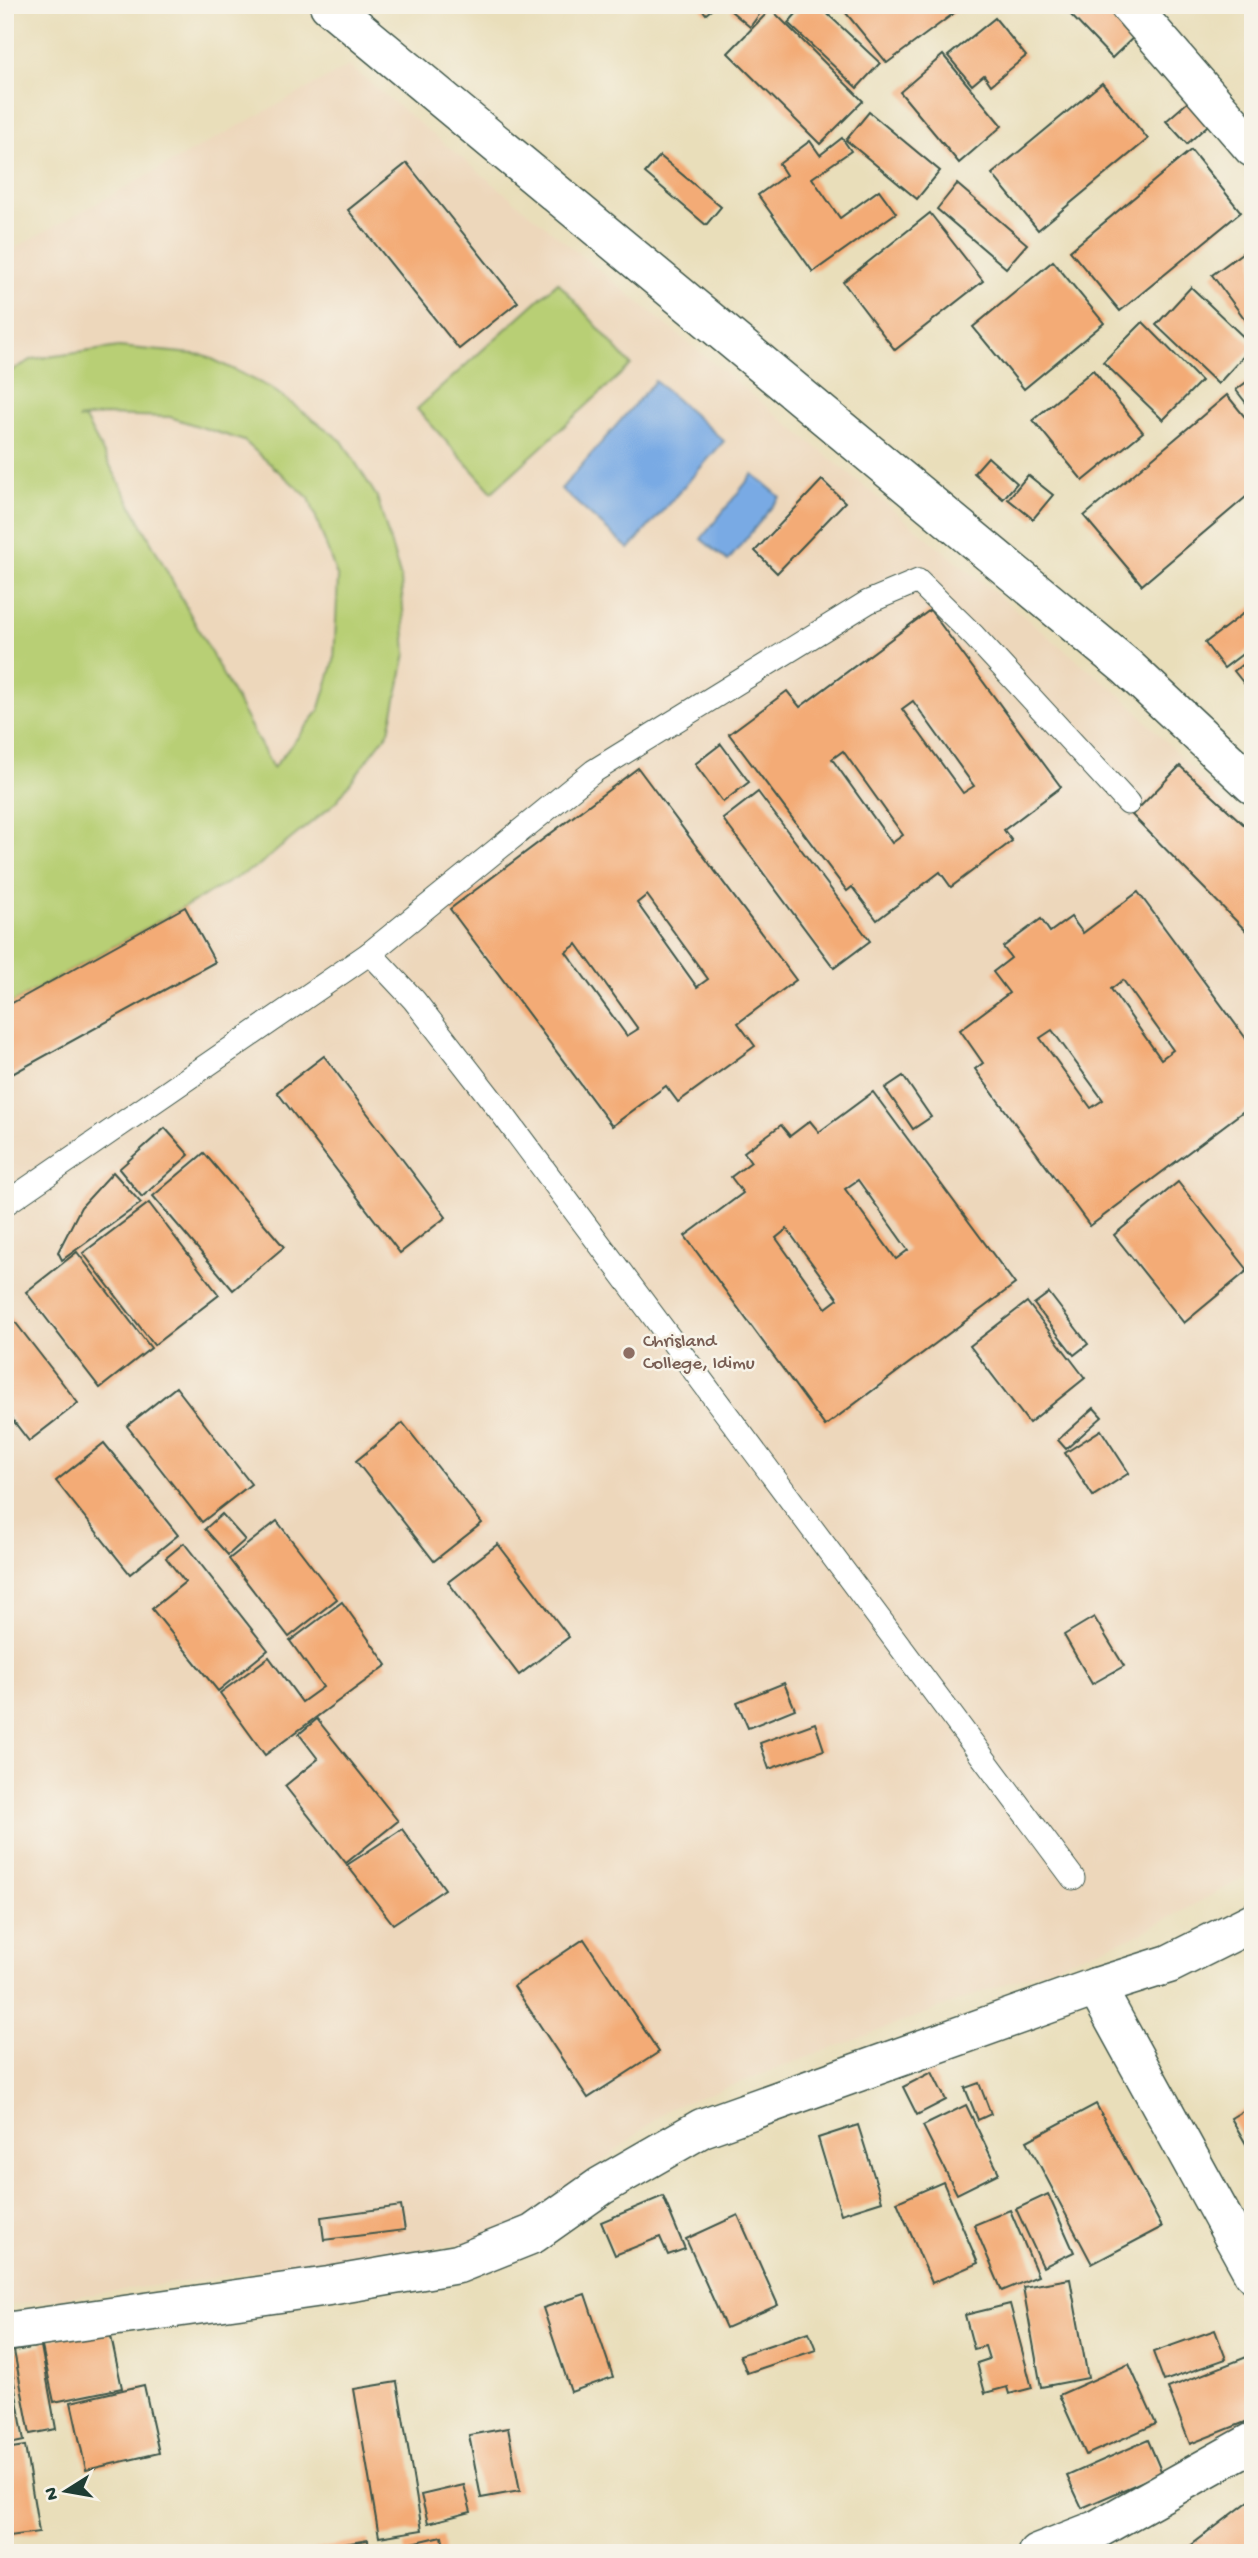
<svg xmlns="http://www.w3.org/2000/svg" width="1258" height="2558" viewBox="0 0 1258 2558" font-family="'Gochi Hand',sans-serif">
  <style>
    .built { fill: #edd7bb }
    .green { fill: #b8cf74; stroke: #6c8654; stroke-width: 2; fill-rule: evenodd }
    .water { fill: #79aae4; stroke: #4c748c; stroke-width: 2 }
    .building { fill: #f3ab76; fill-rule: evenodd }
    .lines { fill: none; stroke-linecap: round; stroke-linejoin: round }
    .service-casing { stroke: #3d5548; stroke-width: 25 }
    .minor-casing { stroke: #3d5548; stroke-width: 41 }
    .service { stroke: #fff; stroke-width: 23 }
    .minor { stroke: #fff; stroke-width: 38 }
    .education-dot { fill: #8d6e63; stroke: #f7f3e8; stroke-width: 2.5 }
    .labels { text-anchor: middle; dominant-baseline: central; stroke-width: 5; stroke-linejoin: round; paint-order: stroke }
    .education-label { font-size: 19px; fill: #785e54; stroke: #f7f3e8; text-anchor: start }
  </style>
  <rect width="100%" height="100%" fill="#f7f3e8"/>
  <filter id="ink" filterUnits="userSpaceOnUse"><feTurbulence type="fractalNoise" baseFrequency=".0143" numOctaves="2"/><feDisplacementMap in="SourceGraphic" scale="14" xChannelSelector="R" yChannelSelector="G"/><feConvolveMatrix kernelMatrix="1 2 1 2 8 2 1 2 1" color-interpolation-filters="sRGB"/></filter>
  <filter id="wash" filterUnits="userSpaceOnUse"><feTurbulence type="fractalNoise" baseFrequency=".00686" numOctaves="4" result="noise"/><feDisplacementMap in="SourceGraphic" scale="28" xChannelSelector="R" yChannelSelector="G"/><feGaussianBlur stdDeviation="1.57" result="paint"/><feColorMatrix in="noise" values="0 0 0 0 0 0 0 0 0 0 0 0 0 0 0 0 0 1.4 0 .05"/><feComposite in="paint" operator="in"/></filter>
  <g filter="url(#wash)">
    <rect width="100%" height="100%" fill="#e9deba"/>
    <!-- built -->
    <polygon class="built" points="349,66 1124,698 1253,832 1253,1873 1137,1935 668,2109 506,2238 5,2306 5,253"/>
    <!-- green -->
    <g class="green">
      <polygon points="558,282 631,365 492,492 417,409"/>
      <path d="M119 347 204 355 271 388 342 441 377 497 401 579 406 654 389 731 335 803 259 865 5 1007V374L33 359ZM103 415 170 417 244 441 309 498 338 579 334 661 319 711 273 768 85 419H78Z"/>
    </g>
    <!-- water -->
    <g class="water">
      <polygon points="655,381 724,441 629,549 561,489"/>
      <polygon points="753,474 780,497 728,561 701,539"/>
    </g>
    <g id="blocks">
      <!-- building -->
      <g class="building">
        <polygon points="699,5 717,5 706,14"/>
        <polygon points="735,5 753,5 761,12 750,27 731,11"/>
        <polygon points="804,5 818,5 880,63 857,88 788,23"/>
        <polygon points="843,5 965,5 887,63 841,7"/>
        <polygon points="1075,5 1112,5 1138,33 1112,58 1068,12"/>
        <polygon points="771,9 863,101 820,144 728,53"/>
        <polygon points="995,18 1026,56 991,85 984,75 972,85 948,56"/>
        <polygon points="943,55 1002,126 959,163 900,92"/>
        <polygon points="1102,83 1148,139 1038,230 992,174"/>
        <polygon points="1196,95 1216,118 1187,144 1166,121"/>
        <polygon points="869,112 940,171 917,199 846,140"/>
        <polygon points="842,138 851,151 812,178 840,218 879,190 896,213 813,272 758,195 786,175 779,164 810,141 820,155"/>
        <polygon points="1191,150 1241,212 1120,311 1070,251"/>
        <polygon points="660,156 721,207 706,225 645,173"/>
        <polygon points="407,163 518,302 459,349 348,210"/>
        <polygon points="957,184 1027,244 1006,268 937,209"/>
        <polygon points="930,213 983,281 895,350 843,282"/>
        <polygon points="1253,245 1253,330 1212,275"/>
        <polygon points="1053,261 1104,323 1024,389 973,327"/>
        <polygon points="1191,287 1253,346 1218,384 1156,325"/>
        <polygon points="1143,322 1201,381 1163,420 1103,362"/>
        <polygon points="1093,370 1143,432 1083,481 1033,420"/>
        <polygon points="1253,377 1253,412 1236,390"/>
        <polygon points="1227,395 1253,427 1253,491 1142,585 1084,516"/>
        <polygon points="988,457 1017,483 1003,499 974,473"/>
        <polygon points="1028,475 1053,495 1033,519 1008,499"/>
        <polygon points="822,480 845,502 777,573 755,551"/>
        <polygon points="1253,606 1253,646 1224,668 1205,643"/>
        <path d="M930 610 1061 787 1004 830 1012 841 951 887 940 872 877 920 852 887 847 891 729 734 787 691 800 707ZM913 701 974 786 963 793 902 709ZM843 751 903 835 892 843 832 759Z"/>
        <polygon points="1253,656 1253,695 1234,671"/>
        <polygon points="721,744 749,782 723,802 695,764"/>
        <polygon points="1180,766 1253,833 1253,938 1132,815"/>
        <path d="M638 768 796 980 738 1023 755 1046 678 1102 666 1086 612 1126 450 909ZM647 895 708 979 697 987 637 903ZM577 944 638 1029 627 1036 566 952Z"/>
        <polygon points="758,792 870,941 834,968 723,819"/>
        <path d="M1138 892 1253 1048V1104L1090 1226 975 1069 983 1063 960 1030 1009 993 993 972 1011 958 1003 947 1041 919 1050 932 1071 917 1083 933ZM1123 980 1173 1050 1161 1059 1111 989ZM1052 1030 1103 1100 1091 1108 1040 1038Z"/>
        <polygon points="185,907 215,962 5,1078 5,1007"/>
        <polygon points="324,1056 446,1217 400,1253 277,1092"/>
        <polygon points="903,1076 931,1117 913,1129 885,1088"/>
        <path d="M873 1092 1015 1284 825 1426 685 1236 743 1193 731 1177 751 1162 744 1152 781 1125 790 1136 810 1121 819 1132ZM858 1180 908 1250 896 1259 845 1189ZM787 1229 838 1299 826 1308 776 1238Z"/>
        <polygon points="165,1128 189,1155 142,1197 119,1169"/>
        <polygon points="204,1153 284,1247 233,1290 153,1196"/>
        <polygon points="113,1172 141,1203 62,1260 58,1252 81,1207"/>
        <polygon points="1178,1182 1248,1270 1184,1323 1114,1235"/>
        <polygon points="149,1203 219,1295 154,1345 83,1253"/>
        <polygon points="77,1252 151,1348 100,1388 26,1292"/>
        <polygon points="1049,1293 1088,1344 1074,1355 1034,1304"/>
        <polygon points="1027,1302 1085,1378 1029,1423 970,1346"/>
        <polygon points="5,1309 78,1403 29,1441 5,1410"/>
        <polygon points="176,1387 251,1484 202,1522 127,1426"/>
        <polygon points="1094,1408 1102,1417 1066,1449 1058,1440"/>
        <polygon points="403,1423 482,1523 434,1561 356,1461"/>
        <polygon points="1101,1430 1129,1473 1093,1496 1065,1453"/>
        <polygon points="104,1443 178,1535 130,1574 56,1481"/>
        <polygon points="222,1514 245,1540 228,1555 205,1529"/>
        <polygon points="277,1521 337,1599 289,1637 229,1559"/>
        <polygon points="184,1543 268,1650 218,1691 152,1609 185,1582 166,1558"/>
        <polygon points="498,1544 569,1637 519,1675 448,1582"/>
        <polygon points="342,1602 387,1665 265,1755 220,1693 269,1657 302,1702 323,1687 290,1641"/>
        <polygon points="1094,1617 1124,1666 1092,1684 1064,1635"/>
        <polygon points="784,1683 795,1709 748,1728 737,1702"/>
        <polygon points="317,1719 398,1821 346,1863 285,1786 318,1759 299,1734"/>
        <polygon points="815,1723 824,1750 769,1769 760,1743"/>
        <polygon points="402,1829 445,1889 393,1924 347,1865"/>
        <polygon points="584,1939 659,2052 588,2098 514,1986"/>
        <polygon points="932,2072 946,2100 917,2115 903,2087"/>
        <polygon points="979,2083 991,2114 978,2120 965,2088"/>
        <polygon points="1096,2104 1162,2227 1092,2264 1027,2141"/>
        <polygon points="966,2105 999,2173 957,2194 923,2126"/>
        <polygon points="1253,2105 1253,2156 1231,2118"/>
        <polygon points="858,2125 882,2201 841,2214 818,2138"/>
        <polygon points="943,2182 978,2263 932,2283 897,2202"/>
        <polygon points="1048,2194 1074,2252 1043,2267 1016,2209"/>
        <polygon points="663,2196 685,2249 668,2255 660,2237 615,2255 601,2222"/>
        <polygon points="401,2206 405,2230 324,2240 321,2217"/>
        <polygon points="1010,2210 1038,2276 1002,2291 974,2225"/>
        <polygon points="738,2215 778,2305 726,2328 686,2239"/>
        <polygon points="1070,2279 1088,2378 1041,2387 1023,2287"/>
        <polygon points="585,2294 613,2377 571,2392 543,2308"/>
        <polygon points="1010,2304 1032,2388 1009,2394 1007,2387 985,2393 977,2363 989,2359 985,2346 974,2349 965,2315"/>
        <polygon points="109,2327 122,2388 54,2402 41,2342"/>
        <polygon points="1215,2330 1226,2359 1164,2381 1153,2352"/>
        <polygon points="809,2332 816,2350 747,2373 740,2355"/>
        <polygon points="41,2346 56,2429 30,2434 14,2351"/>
        <polygon points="9,2352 24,2441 5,2445 5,2353"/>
        <polygon points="1249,2356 1253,2367 1253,2419 1190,2444 1168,2388"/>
        <polygon points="1129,2364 1156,2424 1086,2455 1059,2395"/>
        <polygon points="397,2382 422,2530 379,2537 354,2389"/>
        <polygon points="144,2385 159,2453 86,2470 71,2402"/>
        <polygon points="508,2428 520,2491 481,2498 469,2435"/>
        <polygon points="1148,2440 1162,2473 1082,2508 1067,2476"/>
        <polygon points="25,2446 39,2532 10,2536 5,2505 5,2449"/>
        <polygon points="464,2485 471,2512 428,2523 421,2495"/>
        <polygon points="1253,2498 1253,2553 1181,2553"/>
        <polygon points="442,2536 445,2553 405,2553 404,2545"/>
        <polygon points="368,2540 369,2553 315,2553 315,2549"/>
      </g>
    </g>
  </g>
  <g filter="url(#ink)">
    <use href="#blocks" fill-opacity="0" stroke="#3d5548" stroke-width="2"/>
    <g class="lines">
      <!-- service casing -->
      <g class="service-casing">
        <g id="service">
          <polyline points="370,953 414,1000 498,1108 1073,1878"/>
          <polyline points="5,1204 370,953 594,771 868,602 918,581 974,636 1128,803"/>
        </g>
      </g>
      <!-- minor casing -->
      <g class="minor-casing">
        <g id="minor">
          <polyline points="329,5 1127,667 1253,785"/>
          <polyline points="1129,5 1253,148"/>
          <polyline points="1096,1987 1253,2273"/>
          <polyline points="5,2332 329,2286 458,2264 533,2234 601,2186 702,2128 1096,1987 1169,1964 1253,1922"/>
          <polyline points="1037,2553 1096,2530 1253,2442"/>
        </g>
      </g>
      <!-- service -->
      <use href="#service" class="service"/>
      <!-- minor -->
      <use href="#minor" class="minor"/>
    </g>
  </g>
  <!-- markers -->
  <circle class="education-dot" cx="629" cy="1353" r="7"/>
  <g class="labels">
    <!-- education labels -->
    <g class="education-label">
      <text x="643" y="1342">Chrisland<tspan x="643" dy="22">College, Idimu</tspan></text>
    </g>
  </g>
  <!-- margin -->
  <rect width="1258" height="2558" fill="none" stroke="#f7f3e8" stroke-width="28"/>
  <!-- north arrow -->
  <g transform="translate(66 2491) rotate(259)" stroke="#f7f3e8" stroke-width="5" paint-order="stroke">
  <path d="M0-5L12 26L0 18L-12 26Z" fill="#1f3d34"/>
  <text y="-10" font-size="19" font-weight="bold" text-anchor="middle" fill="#1f3d34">N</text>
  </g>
</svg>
